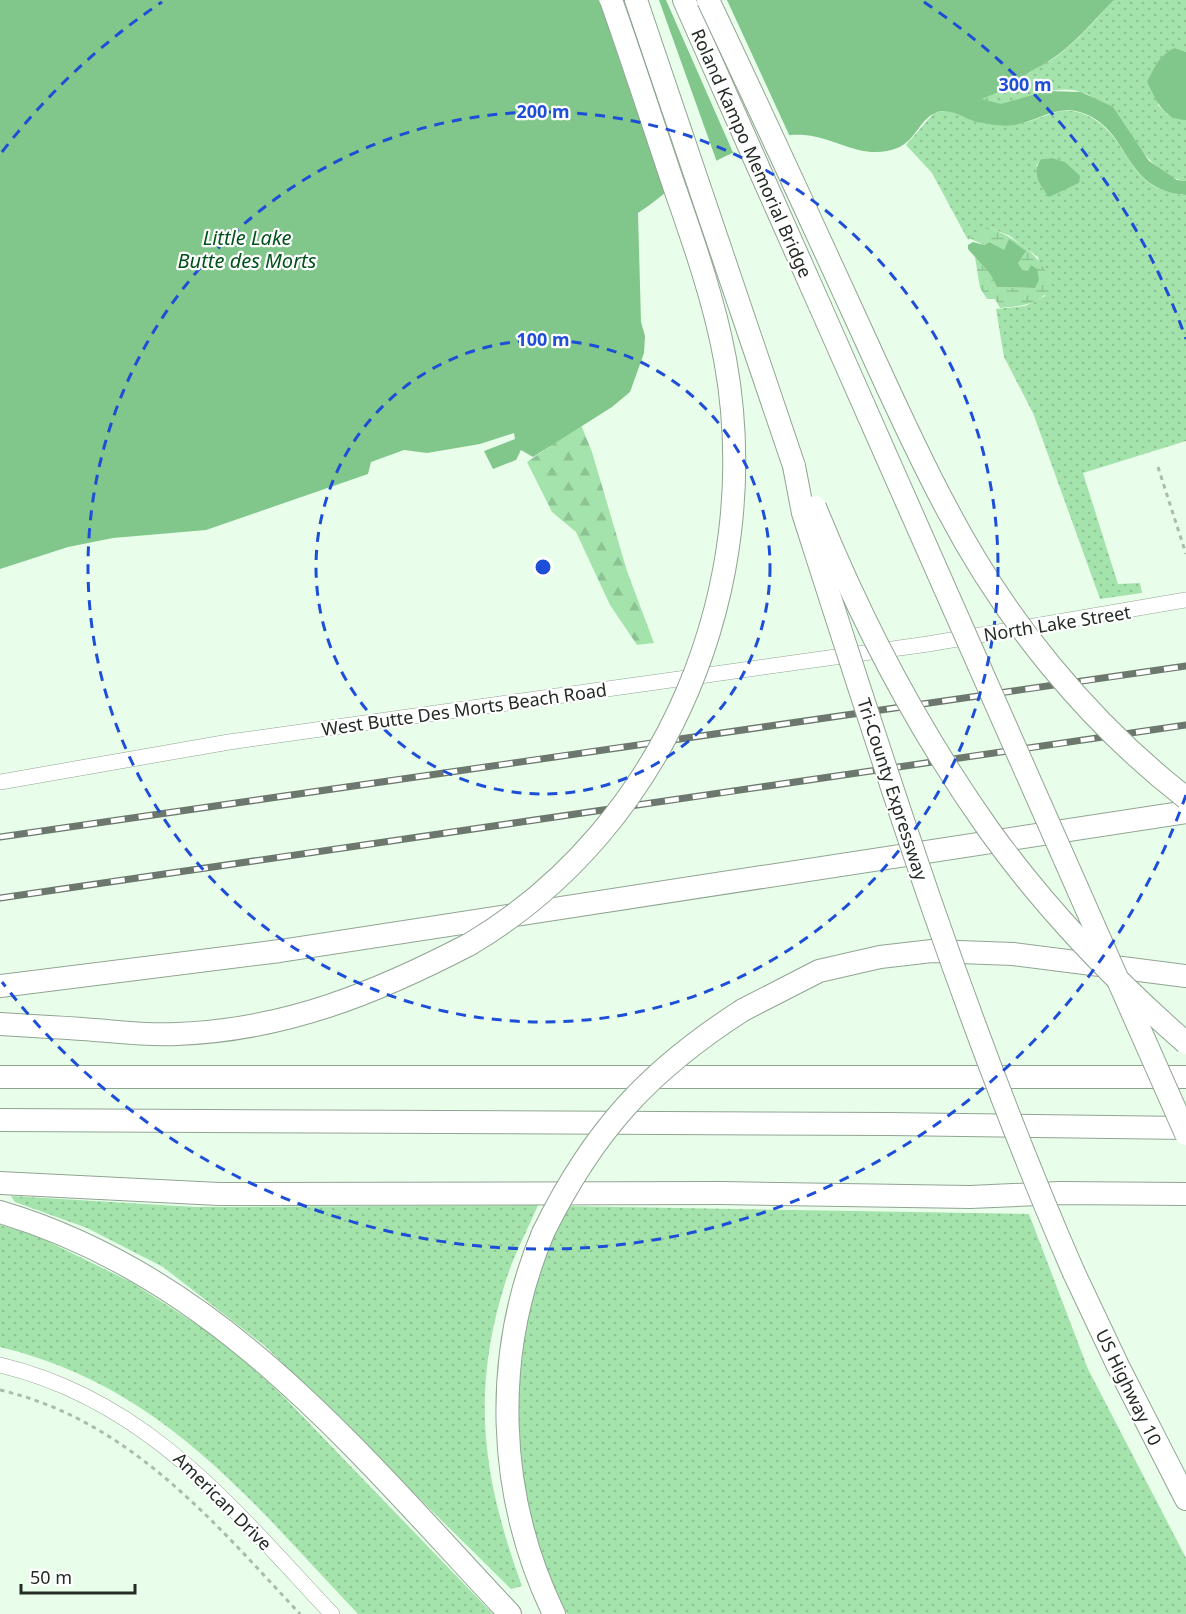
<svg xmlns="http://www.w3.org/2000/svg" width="1186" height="1614" viewBox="0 0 1186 1614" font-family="'Noto Sans',sans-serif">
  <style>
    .grass { fill: url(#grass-dots); fill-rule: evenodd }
    .forest { fill: url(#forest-firs) }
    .wetland { fill: url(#wetland-marsh) }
    .water { fill: #81c68a }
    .pier { fill: #e9feea }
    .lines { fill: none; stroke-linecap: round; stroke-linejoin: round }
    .minor-casing { stroke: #90a492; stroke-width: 16 }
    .highway-casing { stroke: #90a492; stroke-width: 24 }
    .path { stroke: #abbcac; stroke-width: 3; stroke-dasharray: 4.5 4.5; stroke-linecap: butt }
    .minor { stroke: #fff; stroke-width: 15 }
    .highway { stroke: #fff; stroke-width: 22 }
    .rail-casing { stroke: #6c786d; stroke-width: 7 }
    .rail { stroke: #fff; stroke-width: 4.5; stroke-dasharray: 14; stroke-linecap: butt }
    .highway-bridge-casing { stroke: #90a492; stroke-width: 24; stroke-linecap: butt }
    .highway-bridge { stroke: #fff; stroke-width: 22 }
    .ring { fill: none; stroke: #1d4ed8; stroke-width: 3; stroke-dasharray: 10 8 }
    .labels { text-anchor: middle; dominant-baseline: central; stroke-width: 4.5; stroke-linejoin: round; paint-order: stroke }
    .street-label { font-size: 18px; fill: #232b24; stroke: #fff }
    .water-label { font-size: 20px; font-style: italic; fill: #01521b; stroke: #fff }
    .centre { fill: #1d4ed8; stroke: #fff; stroke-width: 3 }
    .ring-label { font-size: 18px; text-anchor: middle; font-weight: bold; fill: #1d4ed8; stroke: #fff; stroke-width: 4.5; stroke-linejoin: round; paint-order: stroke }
  </style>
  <defs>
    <pattern id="grass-dots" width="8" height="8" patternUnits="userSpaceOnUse" patternTransform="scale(1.5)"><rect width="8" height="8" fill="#a4e3ab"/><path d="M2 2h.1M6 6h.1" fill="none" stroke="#8dc393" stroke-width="1.8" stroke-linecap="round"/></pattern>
    <pattern id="forest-firs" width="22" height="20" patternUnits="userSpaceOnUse" patternTransform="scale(1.5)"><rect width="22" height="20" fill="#a4e3ab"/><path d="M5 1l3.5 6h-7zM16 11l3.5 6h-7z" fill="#8dc393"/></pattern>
    <pattern id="wetland-marsh" width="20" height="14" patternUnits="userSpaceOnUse" patternTransform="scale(1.5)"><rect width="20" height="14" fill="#a4e3ab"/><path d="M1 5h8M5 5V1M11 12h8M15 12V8" fill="none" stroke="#8dc393"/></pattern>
  </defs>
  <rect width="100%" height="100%" fill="#e9feea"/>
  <!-- grass -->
  <g class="grass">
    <path d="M1114 0H1186V52L1175 48 1158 105 1167 114 1186 120V181C1142 175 1127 111 1084 93 1056 82 1030 100 1003 104 997 105 987 101 981 99L1020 83C1025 71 1043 66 1053 59 1077 42 1094 21 1114 0Z"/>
    <path d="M948 110C970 120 991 126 1015 124 1041 122 1059 102 1086 115 1133 136 1122 190 1186 195V441L1083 473 1118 584 1140 583 1142 593 1100 599 1033 413 1004 357 996 309 1025 306 1045 296 1038 257 1010 236 988 227 968 240 932 173 906 145 934 113ZM1051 158 1065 162 1079 183 1072 186 1036 166 1041 159Z"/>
    <path d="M11 1196 195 1207 538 1205C528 1229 515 1253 507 1277 470 1391 482 1476 522 1586L511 1589 265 1346 163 1267 87 1228 15 1202Z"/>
    <path d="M565 1206 1029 1214 1088 1369 1186 1558V1614H567C558 1594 545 1573 538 1552 519 1486 514 1413 522 1345 526 1302 549 1247 565 1206Z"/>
    <path d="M0 1225 37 1236 131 1282 224 1342 282 1395 493 1614H358C249 1499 162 1386 0 1347Z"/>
  </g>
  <!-- forest -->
  <polygon class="forest" points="581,425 592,452 627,571 654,643 637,645 610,605 576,532 552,512 527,462"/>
  <!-- wetland -->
  <path class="wetland" d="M988 227C1019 240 1041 254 1052 286 1040 305 1021 306 1000 308L995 299H987L980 288 975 257 990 274 997 287 1035 288 1028 272 1022 271 1014 257 991 242 984 245 969 238Z"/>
  <!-- water -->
  <g class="water">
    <path d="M0 0H1114C1092 22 1075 44 1049 61 1040 68 1025 71 1020 83L982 99 1001 104 1047 91 1081 92 1113 107 1149 161 1177 180 1186 181V195C1120 190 1132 128 1080 112 1056 105 1038 121 1014 125 1002 127 990 124 978 122 964 120 951 106 935 113 916 122 916 146 887 151 858 157 833 137 804 135 768 131 707 164 678 183 664 193 652 204 638 213L641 322 645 336 644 353 630 392 612 407 533 457 521 450 516 460 493 469 484 451 515 439 514 433 480 444 427 453 404 450 371 462 368 474 206 530 113 538 68 547 0 569Z"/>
    <path d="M1175 48 1186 52V120C1163 120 1156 99 1147 82 1154 68 1160 54 1175 48Z"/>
    <path d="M1052 158 1065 162 1080 176 1079 183 1049 197C1040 185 1031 173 1041 159Z"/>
    <polygon points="1009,239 1026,251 1018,263 1022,270 1028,271 1031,265 1037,269 1039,280 1035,288 997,287 990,274 968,249 968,245 973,242 984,245 990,242 1004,250"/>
  </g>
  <!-- pier -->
  <g class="pier">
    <polygon points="599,0 659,0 718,165 679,186 666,197"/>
    <polygon points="666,0 727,0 791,139 766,143 735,157"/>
  </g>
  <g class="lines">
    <!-- minor casing -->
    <g class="minor-casing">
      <g id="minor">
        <polyline points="0,782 229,742 928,644 1186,600"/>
        <path d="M0 1365C148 1400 233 1509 332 1614"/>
      </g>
    </g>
    <!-- highway casing -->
    <g class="highway-casing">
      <g id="highway">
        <polyline points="636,0 794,466"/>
        <polyline points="684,0 820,306"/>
        <polyline points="0,986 280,951 1186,812"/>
        <polyline points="743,1010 819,971 880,957 932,951 1013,954 1186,976"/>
        <path d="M0 1024C27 1026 55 1027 82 1029 114 1031 145 1036 177 1034 285 1030 376 993 470 944"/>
        <polyline points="0,1077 1186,1077"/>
        <polyline points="0,1120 889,1124 1186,1128"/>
        <polyline points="0,1183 219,1194 722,1193 970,1197 1060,1193 1186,1194"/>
        <path d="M0 1212C220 1277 359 1454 510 1614"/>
        <path d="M543 1233C492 1355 496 1494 554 1614"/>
        <polyline points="1074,1273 1118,1366 1186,1499"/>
      </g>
    </g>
    <!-- path -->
    <g class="path">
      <polyline points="1158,467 1186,554"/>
      <path d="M0 1390C129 1420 214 1522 300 1614"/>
    </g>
    <!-- minor -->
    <use href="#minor" class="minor"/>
    <!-- highway -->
    <use href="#highway" class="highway"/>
    <!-- rail casing -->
    <g class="rail-casing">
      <g id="rail">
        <polyline points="0,837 1186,666"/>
        <polyline points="0,898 1186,725"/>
      </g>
    </g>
    <!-- rail -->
    <use href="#rail" class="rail"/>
    <!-- highway-bridge casing -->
    <g class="highway-bridge-casing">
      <g id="highway-bridge">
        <path d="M708 0C759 107 808 214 857 321 886 384 914 448 947 509 1005 620 1087 721 1186 798"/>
        <polyline points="820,306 1186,1134"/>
        <path d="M794 466 803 513C885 769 966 1026 1074 1273"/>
        <path d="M815 507C861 621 918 730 989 830 1045 908 1114 980 1186 1043"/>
        <path d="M470 944C669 826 766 583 725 359 714 300 694 243 674 186 653 124 633 62 611 0"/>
        <path d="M543 1233C593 1131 648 1071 743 1010"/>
      </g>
    </g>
    <!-- highway-bridge -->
    <use href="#highway-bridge" class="highway-bridge"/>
  </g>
  <!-- distance rings -->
  <g class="ring">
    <circle cx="543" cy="567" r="227"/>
    <circle cx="543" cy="567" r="455"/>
    <path d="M1186 795A682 682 0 0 1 2 982M2 152A682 682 0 0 1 162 2M924 2A682 682 0 0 1 1186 339"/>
  </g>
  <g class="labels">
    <!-- street labels -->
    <g class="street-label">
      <text transform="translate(752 153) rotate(66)">Roland Kampo Memorial Bridge</text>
      <text transform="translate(1057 623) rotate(-9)">North Lake Street</text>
      <text transform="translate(464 709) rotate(-8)">West Butte Des Morts Beach Road</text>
      <text transform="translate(893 789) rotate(72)">Tri-County Expressway</text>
      <text transform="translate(1129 1387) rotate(64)">US Highway 10</text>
      <text transform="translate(223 1501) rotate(45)">American Drive</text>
    </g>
    <!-- water labels -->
    <g class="water-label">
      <text x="247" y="237">Little Lake<tspan x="247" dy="23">Butte des Morts</tspan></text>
    </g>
  </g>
  <circle cx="543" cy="567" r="9" class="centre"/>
  <g class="ring-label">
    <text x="1025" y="91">300 m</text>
    <text x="543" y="118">200 m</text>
    <text x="543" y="346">100 m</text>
  </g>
  <!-- scale -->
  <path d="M21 1584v9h114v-9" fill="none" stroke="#232b24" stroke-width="3"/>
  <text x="30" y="1584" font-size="18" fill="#232b24" stroke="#ffffff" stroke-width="4.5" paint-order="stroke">50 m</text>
</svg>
